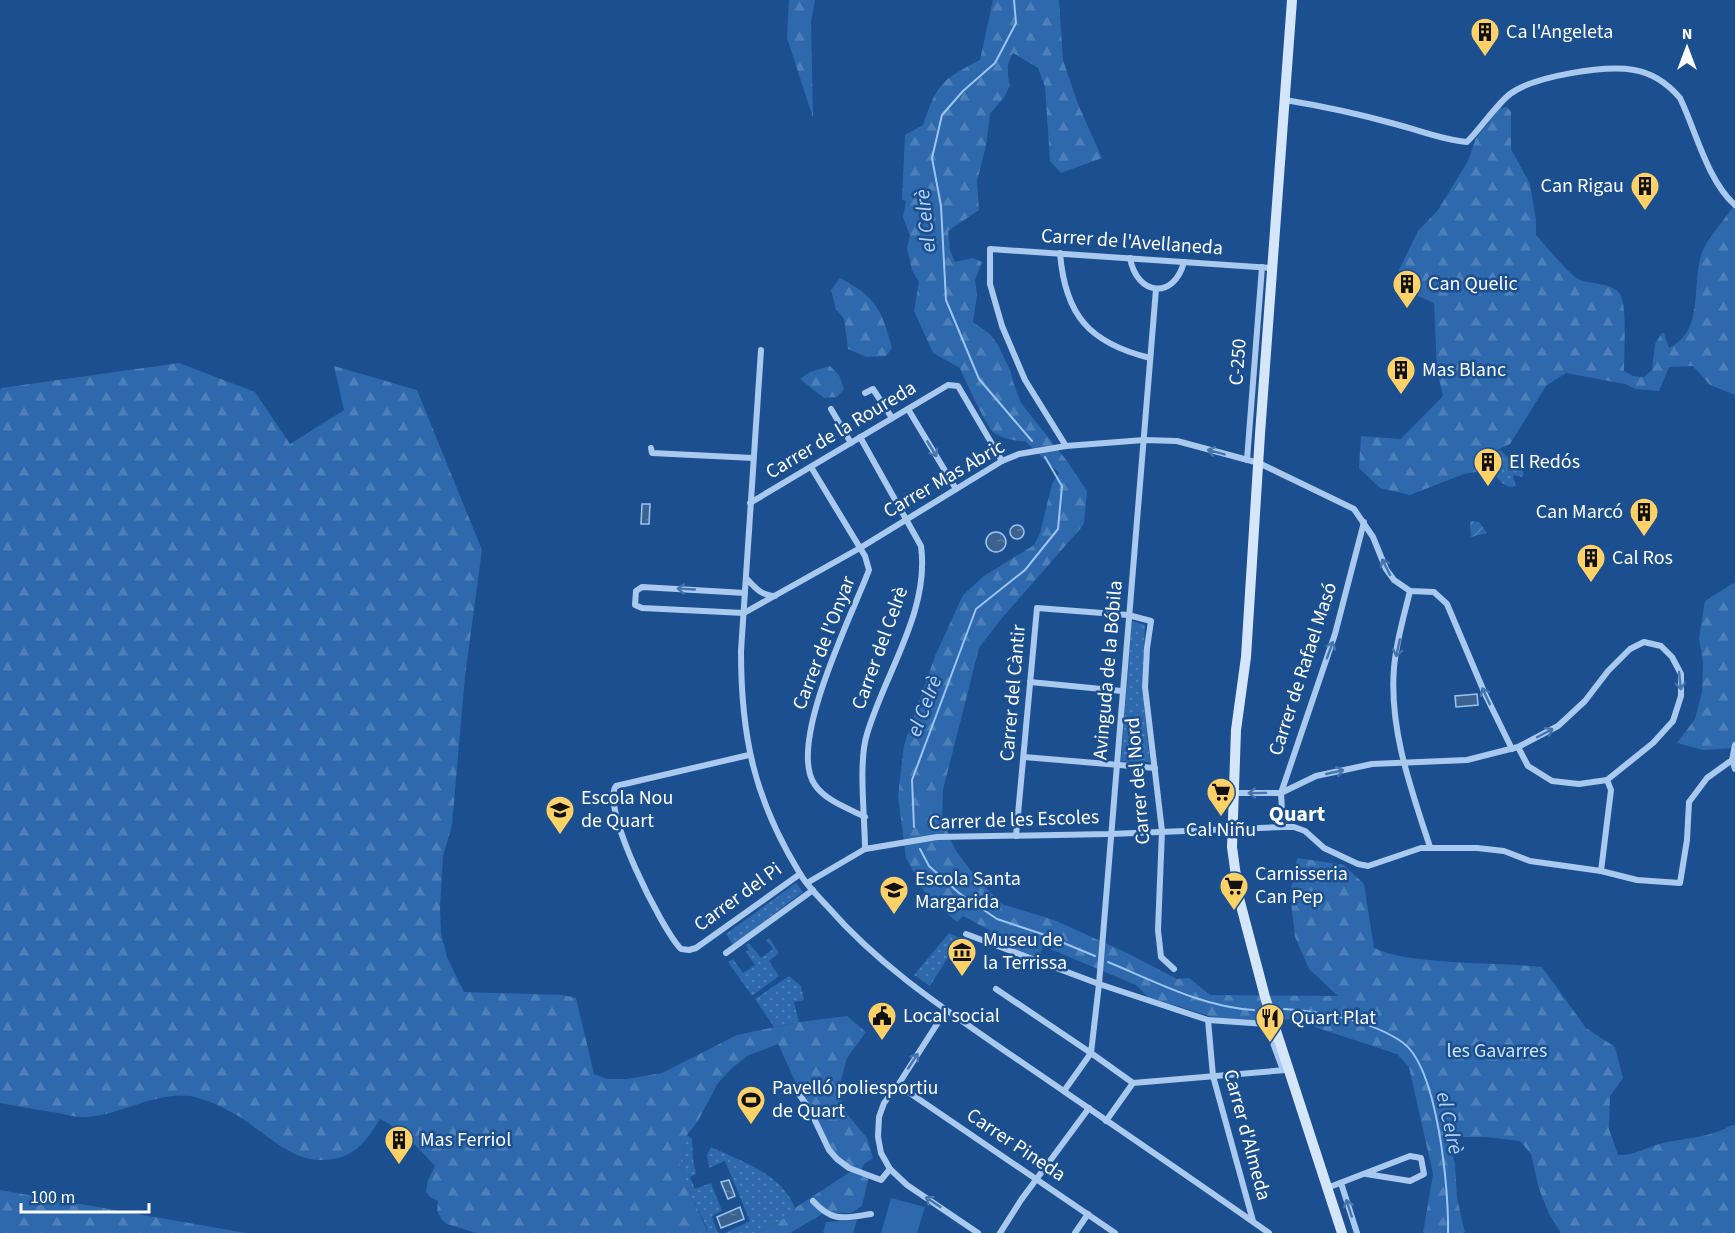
<svg xmlns="http://www.w3.org/2000/svg" width="1735" height="1233" viewBox="0 0 1735 1233" font-family="'Source Sans 3',sans-serif">
  <style>
    .grass { fill: url(#grass-dots) }
    .forest { fill: url(#forest-firs) }
    .garden { fill: url(#garden-furrows) }
    .pitch { fill: #2e69ad }
    .water { fill: url(#water-ripples); stroke: #9cc4f0; stroke-width: 1.5 }
    .lines { fill: none; stroke-linecap: round; stroke-linejoin: round }
    .stream { stroke: #9cc4f0; stroke-width: 2 }
    .street { stroke: #a9c9ee; stroke-width: 6 }
    .secondary { stroke: #d6e6fa; stroke-width: 10 }
    .oneway { stroke: #4674ac }
    .labels { text-anchor: middle; dominant-baseline: central; stroke-width: 5; stroke-linejoin: round; paint-order: stroke }
    .poi-label { font-size: 20px; fill: #fff; stroke: #1b4f8f; text-anchor: start }
    .street-label { font-size: 20px; fill: #fff; stroke: #1b4f8f }
    .park-label { font-size: 20px; fill: #cfe3fa; stroke: #1b4f8f }
    .water-label { font-size: 21px; font-style: italic; fill: #b5d3f5; stroke: #1b4f8f }
    .quarter-label { font-size: 22px; font-weight: bold; fill: #fff; stroke: #1b4f8f }
  </style>
  <defs>
    <pattern id="grass-dots" width="8" height="8" patternUnits="userSpaceOnUse" patternTransform="scale(1.5)"><rect width="8" height="8" fill="#2e69ad"/><path d="M2 2h.1M6 6h.1" fill="none" stroke="#4d80b9" stroke-width="1.8" stroke-linecap="round"/></pattern>
    <pattern id="forest-firs" width="22" height="20" patternUnits="userSpaceOnUse" patternTransform="scale(1.5)"><rect width="22" height="20" fill="#2e69ad"/><path d="M5 1l3.5 6h-7zM16 11l3.5 6h-7z" fill="#4d80b9"/></pattern>
    <pattern id="garden-furrows" width="10" height="10" patternUnits="userSpaceOnUse" patternTransform="scale(1.5)"><rect width="10" height="10" fill="#2e69ad"/><path d="M-1 1l2-2M0 10L10 0M9 11l2-2" fill="none" stroke="#4d80b9"/></pattern>
    <pattern id="water-ripples" width="26" height="14" patternUnits="userSpaceOnUse" patternTransform="scale(1.5)"><rect width="26" height="14" fill="#3c6290"/><path d="M2 4q2-2 4 0t4 0M15 11q2-2 4 0t4 0" fill="none" stroke="#597aa1"/></pattern>
  </defs>
  <rect width="100%" height="100%" fill="#1b4f8f"/>
  <!-- grass -->
  <g class="grass">
    <path d="M1500 450 1522 470 1524 473 1522 477 1514 475 1513 477 1516 486C1498 491 1491 466 1493 452Z"/>
    <polygon points="1132,621 1145,625 1142,686 1150,762 1121,761"/>
    <polygon points="796,883 803,892 733,945 726,934"/>
    <polygon points="949,933 960,938 930,986 914,975"/>
    <polygon points="769,938 779,953 769,961 779,976 752,996 728,962 733,959 743,973 755,965 746,952 749,950 746,945 749,943 761,958 773,949 766,940"/>
    <polygon points="789,976 801,986 804,1000 794,1002 799,1022 774,1027 755,999"/>
    <polygon points="687,1135 692,1139 693,1159 696,1174 690,1177 695,1189 711,1183 722,1211 712,1216 718,1233 707,1233 707,1228 690,1193 680,1165"/>
    <path d="M711 1147C742 1162 781 1173 795 1208L790 1215 757 1233H725L750 1221 725 1161 709 1168 707 1155Z"/>
  </g>
  <!-- forest -->
  <g class="forest">
    <polygon points="789,0 815,0 811,22 813,118 787,38"/>
    <path d="M993 0H1059L1063 60 1078 104 1102 158 1061 173 1050 161 1045 87 1038 68 1013 53C1006 63 1007 75 1010 85L1005 96 990 114 986 146 977 181 979 210 948 231 950 250 955 262 973 258 982 262 975 280 977 295 973 322 990 334 998 345 1011 372 1013 382 1021 403 1067 461 1087 491 1084 523 1080 529 1001 619 979 648 943 790 942 820 956 851 978 880 1002 904 1054 920 1125 952 1177 979 1189 978 1210 995 1338 996 1309 969 1295 937 1290 894 1297 858 1344 865 1364 884 1374 948C1392 956 1410 958 1429 960 1467 964 1505 963 1542 967L1586 1028 1615 1047 1623 1078 1610 1096 1609 1129 1618 1155C1637 1155 1646 1147 1663 1143 1686 1138 1712 1137 1732 1125L1735 1126V1233H1561L1549 1214 1539 1189 1531 1154 1520 1141 1485 1137H1455L1449 1142 1455 1164 1457 1198 1465 1233H1423L1433 1174 1409 1067 1397 1054 1290 1019 1263 1022 1212 1017 1178 1006 1151 1000 1136 985 1043 946 1039 958 987 938 991 931 963 916 957 922 927 896 906 858 898 796 904 745 935 656 963 595 984 576 1034 545 1040 533 1052 484 1059 473 1025 441C1014 441 1003 439 993 432 987 427 964 378 960 368L933 353 914 311 919 282 912 270 907 248 910 236 903 217 906 201 902 200 905 135 923 125C937 84 941 80 980 60Z"/>
    <path d="M1507 107 1511 112V149L1530 184 1536 221V235C1545 245 1569 274 1578 279 1590 285 1615 282 1621 296 1627 309 1624 354 1624 371L1633 376 1644 377 1652 370 1655 344 1662 333H1664L1669 348C1706 331 1690 282 1703 250 1711 233 1725 220 1735 204V395L1710 385 1693 366 1669 367 1659 391 1636 389 1625 384 1566 373 1546 386 1510 444 1493 452V469L1464 474 1410 495 1380 488 1359 468 1361 436 1401 439 1443 396 1437 370 1434 303 1409 292 1399 270 1418 231 1438 210 1468 161 1476 138 1500 108Z"/>
    <path d="M840 278C876 297 882 310 892 348L886 356 866 357 848 349 844 319 836 309 831 290Z"/>
    <path d="M179 363 255 392 290 444 344 410 334 366 417 390 482 550 465 676 452 825 443 856 440 908 441 933 447 957 464 992 562 995 576 998 594 1074 607 1079H627L662 1073 737 1035 799 1022 847 1016 866 1032 847 1058 838 1091 847 1114 867 1138 873 1158 864 1164 860 1172 869 1176 862 1206 851 1213H824L790 1233H757L790 1215 795 1208 853 1170 837 1159 796 1090 797 1085 778 1044 747 1056 731 1069 718 1083 698 1121 687 1135 680 1165 690 1193 706 1228 707 1233H476L447 1224 442 1220 437 1211 438 1201 430 1197 426 1192 428 1180 435 1166C418 1148 403 1130 380 1119 365 1144 351 1161 319 1160 289 1159 264 1132 240 1117 226 1109 213 1102 198 1098 163 1087 120 1116 86 1117 77 1118 68 1115 59 1113 39 1110 20 1107 0 1103V391L1 388Z"/>
    <polygon points="830,366 839,375 844,389 837,397 824,398 800,379 810,372"/>
    <polygon points="1735,582 1735,748 1703,750 1677,743 1695,719 1702,692 1703,662 1699,638 1705,601"/>
    <polygon points="0,1190 246,1233 0,1233"/>
  </g>
  <!-- garden -->
  <polygon class="garden" points="1470,521 1479,522 1487,533 1471,537"/>
  <!-- pitch -->
  <g class="pitch">
    <polygon points="891,1198 925,1207 917,1233 881,1233"/>
    <polygon points="857,1220 853,1233 823,1233 826,1222"/>
  </g>
  <!-- water -->
  <g class="water">
    <polygon points="642,504 650,504 649,524 641,524"/>
    <circle cx="1017" cy="532" r="7"/>
    <circle cx="996" cy="542" r="10"/>
    <polygon points="1477,694 1478,705 1456,707 1455,696"/>
    <polygon points="729,1180 735,1196 728,1199 721,1182"/>
    <polygon points="740,1207 744,1219 721,1228 717,1217"/>
  </g>
  <g class="lines">
    <!-- stream -->
    <g class="stream">
      <polyline points="1014,0 1016,23 995,63 963,91 942,115 932,158 941,206 946,300 979,379 1032,441"/>
      <polyline points="914,827 912,780 976,609 1025,570 1058,529 1062,486 1045,457"/>
      <polyline points="920,849 929,866 959,893 997,919 1042,934 1095,956"/>
      <path d="M1108 962C1154 981 1202 1007 1254 1010"/>
      <path d="M1284 1009C1320 1011 1372 1021 1402 1042 1438 1066 1449 1191 1448 1233"/>
    </g>
    <!-- street -->
    <g class="street">
      <path d="M1285 100C1322 106 1359 114 1395 124 1419 130 1442 140 1467 142 1480 129 1497 104 1510 94 1534 76 1604 65 1634 70 1652 73 1668 84 1680 98 1696 131 1707 180 1735 205"/>
      <path d="M1060 253C1065 315 1089 343 1150 358"/>
      <path d="M1130 258C1137 296 1174 300 1184 262"/>
      <path d="M761 350 741 651C741 736 754 798 799 872 806 885 818 896 828 907 880 967 946 1010 1011 1055 1097 1114 1184 1173 1269 1233"/>
      <polyline points="865,393 873,389 892,418"/>
      <polyline points="831,409 851,443"/>
      <polyline points="908,409 956,489"/>
      <path d="M860 437 921 546C930 611 885 673 867 734 858 762 865 818 865 849"/>
      <polyline points="1066,446 1025,380 1002,326 990,284 990,249 1272,268"/>
      <polyline points="651,448 652,453 753,458"/>
      <polyline points="1247,460 1262,267"/>
      <path d="M811 467 865 556 869 570C853 613 786 745 815 785 826 801 848 808 865 817"/>
      <polyline points="750,503 948,385 958,386 1002,461"/>
      <path d="M746 578C756 589 761 595 775 596"/>
      <path d="M1410 591C1404 616 1396 642 1394 668 1389 729 1411 789 1430 847"/>
      <polyline points="745,593 642,587 636,591 635,605 642,608 744,613 860,548 1002,461 1019,454 1066,446 1144,440 1177,441 1259,463 1354,509 1373,537 1386,569 1394,580 1410,591 1434,592 1447,604 1485,694 1512,749"/>
      <polyline points="1030,682 1122,691"/>
      <path d="M749 755 616 786C600 807 662 930 681 949L689 950 696 948 800 874"/>
      <polyline points="1024,757 1155,768"/>
      <polyline points="1732,760 1735,769"/>
      <polyline points="1233,793 1281,793 1316,776 1372,764 1467,760 1518,747 1558,726 1585,701 1608,671 1630,649 1644,642 1661,646 1672,657 1681,674 1681,696 1673,721 1653,743 1607,780 1579,784 1552,781 1528,766 1518,747"/>
      <polyline points="1283,827 1281,793 1335,634 1364,522"/>
      <polyline points="1016,836 1037,608 1128,615 1151,621 1147,648 1145,687 1162,831 1158,930 1161,957 1174,969"/>
      <polyline points="1601,871 1611,790 1607,780"/>
      <polyline points="807,883 865,849 937,837 1110,834 1283,827 1294,827 1305,831 1324,848 1358,864 1368,866 1421,848 1477,848 1504,851 1530,861 1601,871 1637,880 1680,883 1687,840 1689,802 1707,778 1732,760 1735,745"/>
      <polyline points="966,934 1099,984 1208,1020 1266,1024 1283,1070"/>
      <polyline points="726,953 813,890"/>
      <polyline points="996,989 1091,1053 1099,984 1156,289"/>
      <polyline points="946,1010 898,1085 884,1103 879,1117 878,1137 881,1153 890,1169 907,1185 978,1233"/>
      <polyline points="1208,1020 1213,1076 1253,1221"/>
      <polyline points="1133,1083 1286,1070"/>
      <polyline points="898,1085 1115,1233"/>
      <polyline points="796,1090 810,1110 829,1150 837,1159 849,1168 881,1180 890,1169"/>
      <polyline points="1064,1091 1091,1053 1133,1083"/>
      <polyline points="1106,1121 1133,1083"/>
      <polyline points="1341,1183 1357,1233"/>
      <polyline points="1327,1188 1410,1156 1421,1158 1424,1174 1410,1181 1366,1174"/>
      <path d="M813 1201C833 1223 844 1218 871 1214"/>
      <polyline points="1000,1233 1021,1200 1089,1108"/>
      <polyline points="1075,1233 1088,1214"/>
    </g>
    <!-- secondary -->
    <polyline class="secondary" points="1292,0 1260,434 1246,657 1236,730 1232,847 1239,898 1265,997 1342,1233"/>
  </g>
  <!-- one-way arrows -->
  <defs><path id="oneway-shaft" d="M-6 0H5M1.5-3L5.5 0L1.5 3" fill="none" stroke-width="1.6" stroke-linecap="round" stroke-linejoin="round" transform="scale(1.5)"/></defs>
  <g class="oneway">
    <use href="#oneway-shaft" transform="translate(932 449) rotate(59)"/>
    <use href="#oneway-shaft" transform="translate(1216 452) rotate(-165)"/>
    <use href="#oneway-shaft" transform="translate(1386 567) rotate(-117)"/>
    <use href="#oneway-shaft" transform="translate(686 589) rotate(-177)"/>
    <use href="#oneway-shaft" transform="translate(1398 648) rotate(102)"/>
    <use href="#oneway-shaft" transform="translate(1330 650) rotate(-70)"/>
    <use href="#oneway-shaft" transform="translate(1680 681) rotate(84)"/>
    <use href="#oneway-shaft" transform="translate(1486 696) rotate(-115)"/>
    <use href="#oneway-shaft" transform="translate(1545 733) rotate(-28)"/>
    <use href="#oneway-shaft" transform="translate(1335 772) rotate(-13)"/>
    <use href="#oneway-shaft" transform="translate(1257 793) rotate(179)"/>
    <use href="#oneway-shaft" transform="translate(913 1061) rotate(-57)"/>
    <use href="#oneway-shaft" transform="translate(933 1202) rotate(-147)"/>
    <use href="#oneway-shaft" transform="translate(1349 1208) rotate(-108)"/>
  </g>
  <!-- icons -->
  <defs>
    <g id="building-pin" transform="scale(1.5)"><path d="M0 17L-7.5 6A9.5 9.5 0 1 1 7.5 6Z" fill="#ffd166" stroke="#1b4f8f"/><path d="M-4-6H4V6H1V3H-1V6H-4ZM-2.5-4.3h1.7v1.8h-1.7ZM.8-4.3h1.7v1.8H.8ZM-2.5-1h1.7V.8h-1.7ZM.8-1h1.7V.8H.8Z" fill="#111"/></g>
    <g id="supermarket-pin" transform="scale(1.5)"><path d="M0 17L-7.5 6A9.5 9.5 0 1 1 7.5 6Z" fill="#ffd166" stroke="#1b4f8f"/><path d="M-6-5.5h2.5l.6 2H6L4.5 2H-2.5L-4.4-4H-6ZM-1.5 3.2a1.3 1.3 0 1 0 .1 0ZM3 3.2a1.3 1.3 0 1 0 .1 0Z" fill="#111"/></g>
    <g id="school-pin" transform="scale(1.5)"><path d="M0 17L-7.5 6A9.5 9.5 0 1 1 7.5 6Z" fill="#ffd166" stroke="#1b4f8f"/><path d="M0-5L7-2L0 1L-7-2ZM-4 1L0 2.5L4 1V4Q0 6-4 4Z" fill="#111"/></g>
    <g id="museum-pin" transform="scale(1.5)"><path d="M0 17L-7.5 6A9.5 9.5 0 1 1 7.5 6Z" fill="#ffd166" stroke="#1b4f8f"/><path d="M0-6L6-3V-2H-6V-3ZM-5-1h2V3h-2ZM-1-1h2V3h-2ZM3-1h2V3H3ZM-6 4H6V6H-6Z" fill="#111"/></g>
    <g id="civic-pin" transform="scale(1.5)"><path d="M0 17L-7.5 6A9.5 9.5 0 1 1 7.5 6Z" fill="#ffd166" stroke="#1b4f8f"/><path d="M-.6-6.5H3V-4.5H.6V-3L4-1V1h2V6H-6V1h2V-1L-.6-3ZM-1.2 2.5V6h2.4V2.5Z" fill="#111"/></g>
    <g id="restaurant-pin" transform="scale(1.5)"><path d="M0 17L-7.5 6A9.5 9.5 0 1 1 7.5 6Z" fill="#ffd166" stroke="#1b4f8f"/><path d="M-5-6h1v4h1v-4h1v4h1v-4h1v5L-1.5 .5V6h-2V.5L-5-1ZM5-6V6H3V1.5H1.5Q1.5-4 5-6Z" fill="#111"/></g>
    <g id="stadium-pin" transform="scale(1.5)"><path d="M0 17L-7.5 6A9.5 9.5 0 1 1 7.5 6Z" fill="#ffd166" stroke="#1b4f8f"/><path d="M0-5a6.5 5 0 1 0 0 10a6.5 5 0 1 0 0-10ZM-3.5-1.8h7v3.6h-7Z" fill="#111"/></g>
  </defs>
  <g fill-rule="evenodd">
    <use href="#building-pin" x="1485" y="32"/>
    <use href="#building-pin" x="1645" y="186"/>
    <use href="#building-pin" x="1407" y="284"/>
    <use href="#building-pin" x="1401" y="370"/>
    <use href="#building-pin" x="1488" y="462"/>
    <use href="#building-pin" x="1644" y="512"/>
    <use href="#building-pin" x="1591" y="558"/>
    <use href="#supermarket-pin" x="1221" y="792"/>
    <use href="#school-pin" x="560" y="810"/>
    <use href="#supermarket-pin" x="1234" y="886"/>
    <use href="#school-pin" x="894" y="890"/>
    <use href="#museum-pin" x="962" y="952"/>
    <use href="#civic-pin" x="882" y="1016"/>
    <use href="#restaurant-pin" x="1270" y="1018"/>
    <use href="#stadium-pin" x="751" y="1100"/>
    <use href="#building-pin" x="399" y="1140"/>
  </g>
  <g class="labels">
    <!-- poi labels -->
    <g class="poi-label">
      <text x="1506" y="32">Ca l'Angeleta</text>
      <text x="1624" y="186" text-anchor="end">Can Rigau</text>
      <text x="1428" y="284">Can Quelic</text>
      <text x="1422" y="370">Mas Blanc</text>
      <text x="1509" y="462">El Redós</text>
      <text x="1623" y="512" text-anchor="end">Can Marcó</text>
      <text x="1612" y="558">Cal Ros</text>
      <text x="581" y="798">Escola Nou<tspan x="581" dy="23">de Quart</tspan></text>
      <text x="1221" y="830" text-anchor="middle">Cal Niñu</text>
      <text x="1255" y="874">Carnisseria<tspan x="1255" dy="23">Can Pep</tspan></text>
      <text x="915" y="879">Escola Santa<tspan x="915" dy="23">Margarida</tspan></text>
      <text x="983" y="940">Museu de<tspan x="983" dy="23">la Terrissa</tspan></text>
      <text x="903" y="1016">Local social</text>
      <text x="1291" y="1018">Quart Plat</text>
      <text x="772" y="1088">Pavelló poliesportiu<tspan x="772" dy="23">de Quart</tspan></text>
      <text x="420" y="1140">Mas Ferriol</text>
    </g>
    <!-- street labels -->
    <g class="street-label">
      <text transform="translate(1132 242) rotate(4)">Carrer de l'Avellaneda</text>
      <text transform="translate(1238 362) rotate(-86)">C-250</text>
      <text transform="translate(841 430) rotate(-31)">Carrer de la Roureda</text>
      <text transform="translate(944 479) rotate(-30)">Carrer Mas Abric</text>
      <text transform="translate(824 643) rotate(-69)">Carrer de l'Onyar</text>
      <text transform="translate(880 648) rotate(-70)">Carrer del Celrè</text>
      <text transform="translate(1303 669) rotate(-72)">Carrer de Rafael Masó</text>
      <text transform="translate(1108 670) rotate(-85)">Avinguda de la Bóbila</text>
      <text transform="translate(1013 693) rotate(-85)">Carrer del Càntir</text>
      <text transform="translate(1138 781) rotate(-95)">Carrer del Nord</text>
      <text transform="translate(1014 820) rotate(-2)">Carrer de les Escoles</text>
      <text transform="translate(738 897) rotate(-36)">Carrer del Pi</text>
      <text transform="translate(1247 1135) rotate(75)">Carrer d'Almeda</text>
      <text transform="translate(1016 1145) rotate(34)">Carrer Pineda</text>
    </g>
    <!-- park labels -->
    <g class="park-label">
      <text x="1497" y="1051">les Gavarres</text>
    </g>
    <!-- water labels -->
    <g class="water-label">
      <text transform="translate(925 221) rotate(-96)">el Celrè</text>
      <text transform="translate(924 706) rotate(-69)">el Celrè</text>
      <text transform="translate(1450 1123) rotate(78)">el Celrè</text>
    </g>
    <!-- quarter labels -->
    <g class="quarter-label">
      <text x="1297" y="814">Quart</text>
    </g>
  </g>
  <!-- north arrow -->
  <g transform="translate(1687 48)" stroke="#1b4f8f" stroke-width="4.5" paint-order="stroke">
  <path d="M0-4.5L10 22L0 15L-10 22Z" fill="#ffffff"/>
  <text y="-9" font-size="16" font-weight="bold" text-anchor="middle" fill="#ffffff">N</text>
  </g>
  <!-- scale -->
  <path d="M21 1203v9h128v-9" fill="none" stroke="#ffffff" stroke-width="3"/>
  <text x="30" y="1203" font-size="18" fill="#ffffff" stroke="#1b4f8f" stroke-width="4.5" paint-order="stroke">100 m</text>
</svg>
